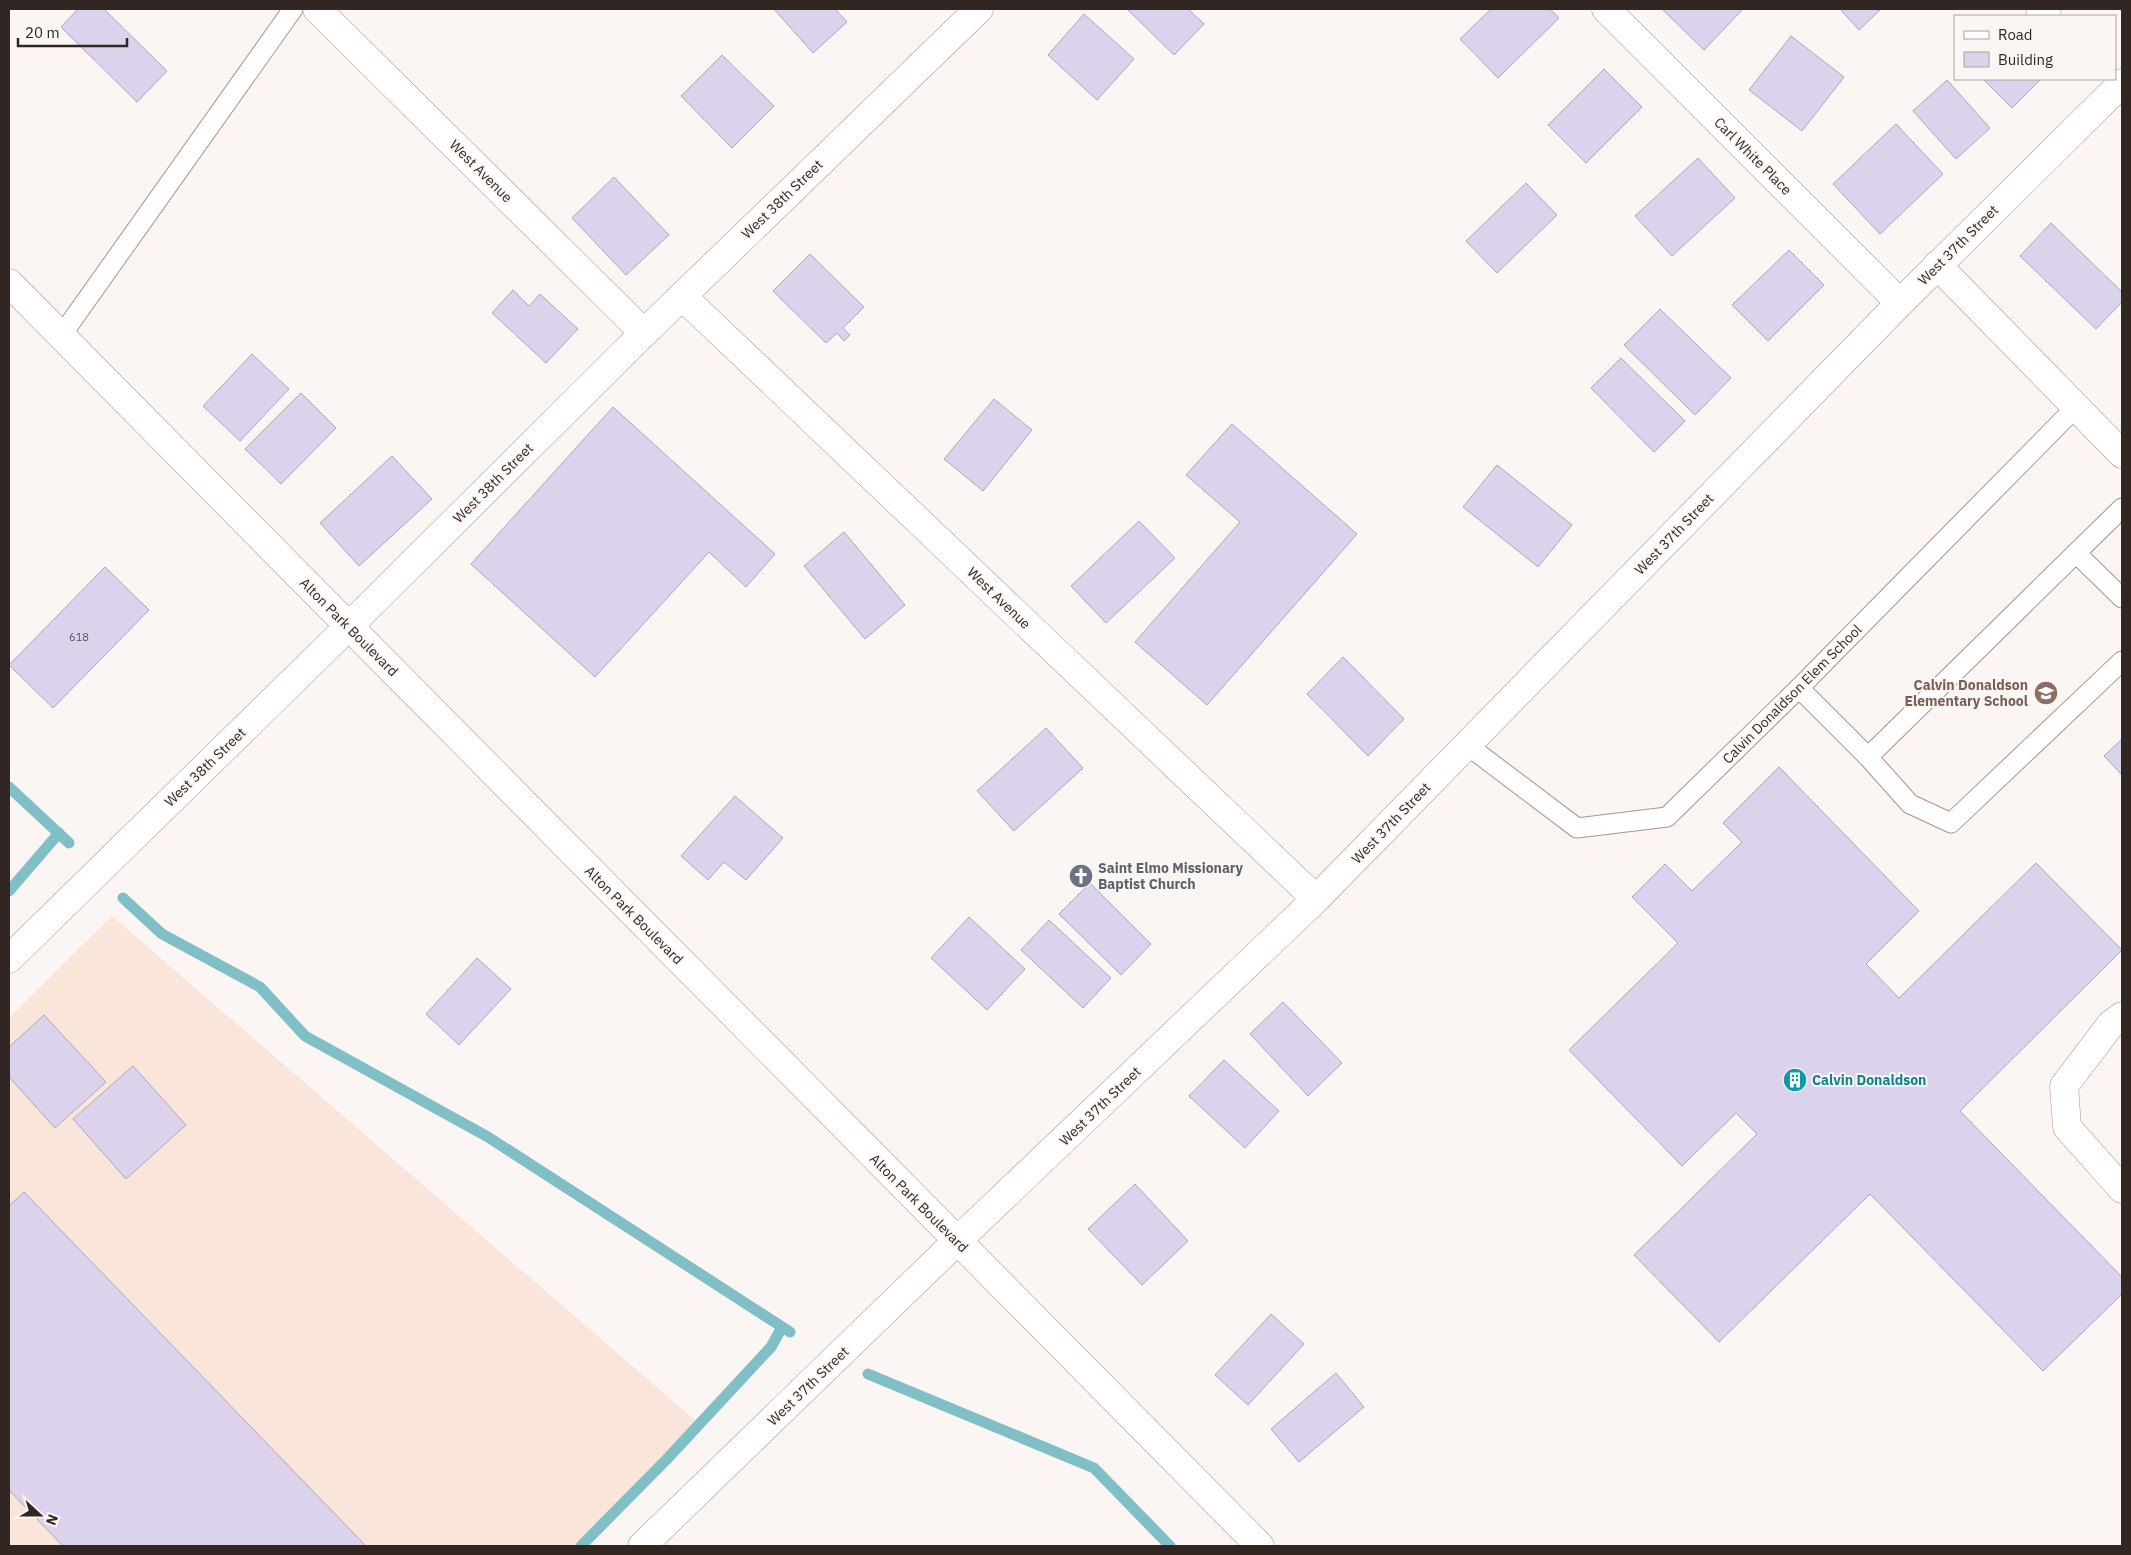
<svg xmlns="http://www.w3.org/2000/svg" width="2131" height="1555" viewBox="0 0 2131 1555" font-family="'IBM Plex Sans',sans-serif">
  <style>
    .built { fill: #fae5db }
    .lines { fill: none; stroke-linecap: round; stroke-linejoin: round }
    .stream { stroke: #81bfc6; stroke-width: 11 }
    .building { fill: #dbd3ec; stroke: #ada6be }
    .lane-casing { stroke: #ad9388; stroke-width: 21 }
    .street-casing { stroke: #ad9388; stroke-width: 29 }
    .secondary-casing { stroke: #ad9388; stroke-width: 29 }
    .lane { stroke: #fff; stroke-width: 19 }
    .street { stroke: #fff; stroke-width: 28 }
    .secondary { stroke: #fff; stroke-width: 28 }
    .labels { text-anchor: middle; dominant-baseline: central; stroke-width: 4; stroke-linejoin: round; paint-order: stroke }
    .number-label { font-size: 11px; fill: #5c5154 }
    .street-label { font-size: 14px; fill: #312622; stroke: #fbf6f3 }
    .education-label { font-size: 14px; font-weight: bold; fill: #785e54; stroke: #fbf6f3; text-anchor: end }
    .worship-label { font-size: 14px; font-weight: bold; fill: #5b616d; stroke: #fbf6f3; text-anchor: start }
    .culture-label { font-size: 14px; font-weight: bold; fill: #0d838f; stroke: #fbf6f3; text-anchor: start }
  </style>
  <rect width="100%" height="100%" fill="#fbf6f3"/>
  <!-- built -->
  <polygon class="built" points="112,916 697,1422 573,1546 9,1546 9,1018"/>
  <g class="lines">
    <!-- stream -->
    <g class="stream">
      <polyline points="9,787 69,843"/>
      <polyline points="9,891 59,833"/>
      <polyline points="123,898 162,934 260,987 305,1036 488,1137 790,1332"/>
      <polyline points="868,1374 1094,1468 1170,1546"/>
      <polyline points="581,1546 667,1459 771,1347 782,1327"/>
    </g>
  </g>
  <!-- building -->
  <g class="building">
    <polygon points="78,9 104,9 167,71 137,102 61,27"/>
    <polygon points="774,9 835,9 847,22 813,53"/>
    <polygon points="1127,9 1188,9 1204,24 1174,55"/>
    <polygon points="1491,9 1550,9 1559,18 1498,78 1460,39"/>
    <polygon points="1662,9 1743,9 1704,50"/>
    <polygon points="1840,9 1881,9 1859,30"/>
    <polygon points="1084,14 1134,59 1097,100 1048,55"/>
    <polygon points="1791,36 1844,77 1802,131 1749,90"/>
    <polygon points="722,55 774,106 732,148 681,96"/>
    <polygon points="1604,69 1642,107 1586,163 1548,125"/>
    <polygon points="1983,79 2041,79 2012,108"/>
    <polygon points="1947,80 1990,128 1956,159 1913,111"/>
    <polygon points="1896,124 1943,174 1880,234 1833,184"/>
    <polygon points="1698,158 1735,198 1672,256 1635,216"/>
    <polygon points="614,177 669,235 626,275 572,218"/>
    <polygon points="1526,183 1557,215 1497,273 1466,241"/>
    <polygon points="2051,223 2122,292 2122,302 2096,329 2020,256"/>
    <polygon points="1789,250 1824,285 1768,341 1732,305"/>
    <polygon points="810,254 864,307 843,328 850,335 844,341 837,333 826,343 773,291"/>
    <polygon points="513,290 529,306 540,294 578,329 546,363 492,313"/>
    <polygon points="1660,309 1731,378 1695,415 1624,345"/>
    <polygon points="252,354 289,389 240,441 203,406"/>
    <polygon points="1621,358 1685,421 1654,452 1591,388"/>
    <polygon points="301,393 336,428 281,484 245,449"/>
    <polygon points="994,399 1032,430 983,491 944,459"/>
    <polygon points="613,407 775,554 746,587 709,552 595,677 471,564"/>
    <polygon points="1232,424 1357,534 1207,705 1135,642 1240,522 1186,475"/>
    <polygon points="392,456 432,499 359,566 320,523"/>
    <polygon points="1497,465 1572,525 1538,567 1463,507"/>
    <polygon points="1139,521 1175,558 1106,623 1071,586"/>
    <polygon points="844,532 905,605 865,639 804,566"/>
    <polygon points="105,567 149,610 53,708 9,665"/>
    <polygon points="1343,657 1404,719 1368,756 1307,694"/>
    <polygon points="1046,728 1083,768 1014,831 977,791"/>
    <polygon points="2122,739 2122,775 2104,756"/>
    <polygon points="1779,767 1919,911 1866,964 1899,998 2036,863 2122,950 1960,1111 2122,1277 2122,1294 2043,1371 1870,1194 1719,1342 1634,1255 1757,1134 1736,1113 1682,1166 1569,1050 1678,943 1632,897 1665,864 1692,891 1742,842 1723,823"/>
    <polygon points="735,796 783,838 746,880 724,862 708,880 681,856"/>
    <polygon points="1090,883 1151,944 1121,975 1059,914"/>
    <polygon points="969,917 1025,969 987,1010 931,958"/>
    <polygon points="1049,920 1111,978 1083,1008 1021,950"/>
    <polygon points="477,958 511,989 459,1045 426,1014"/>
    <polygon points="1283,1002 1342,1063 1308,1096 1250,1034"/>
    <polygon points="44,1015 106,1082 55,1128 9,1077 9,1047"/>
    <polygon points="1224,1060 1279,1111 1245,1148 1189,1096"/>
    <polygon points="133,1066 186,1125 126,1179 73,1119"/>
    <polygon points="1135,1184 1188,1241 1142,1285 1088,1229"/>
    <polygon points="24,1192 366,1546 63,1546 9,1490 9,1206"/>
    <polygon points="1271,1314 1304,1344 1248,1405 1215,1375"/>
    <polygon points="1336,1373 1364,1407 1299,1462 1271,1429"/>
  </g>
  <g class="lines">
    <!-- lane casing -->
    <g class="lane-casing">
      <g id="lane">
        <polyline points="61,336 293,9"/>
        <polyline points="2122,508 2076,553 2122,598"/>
        <polyline points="1799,688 1868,757 1910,804 1951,823 2122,661"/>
        <polyline points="1467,745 1577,828 1667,817 1799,688 2076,407"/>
        <polyline points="1868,757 2076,553"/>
      </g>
    </g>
    <!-- street casing -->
    <g class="street-casing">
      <g id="street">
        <polyline points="317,9 644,333"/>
        <polyline points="1606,9 1900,303"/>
        <polyline points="2040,9 2047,16"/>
        <polyline points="1937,265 2122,454"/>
        <polyline points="682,296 1316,899"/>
        <polyline points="349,626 644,333 979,9"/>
        <polyline points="2122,1016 2111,1024 2064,1086 2067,1127 2122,1189"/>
        <polyline points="642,1546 957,1241"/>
      </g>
    </g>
    <!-- secondary casing -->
    <g class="secondary-casing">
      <g id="secondary">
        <polyline points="9,283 1260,1546"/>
        <polyline points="9,959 349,626"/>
        <polyline points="957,1241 1316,899 1900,303 2122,83"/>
      </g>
    </g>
    <!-- lane -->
    <use href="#lane" class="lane"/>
    <!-- street -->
    <use href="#street" class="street"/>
    <!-- secondary -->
    <use href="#secondary" class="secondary"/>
  </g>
  <!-- icons -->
  <defs>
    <g id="school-disc" transform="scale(1.25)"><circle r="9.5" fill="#8d6e63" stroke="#fbf6f3"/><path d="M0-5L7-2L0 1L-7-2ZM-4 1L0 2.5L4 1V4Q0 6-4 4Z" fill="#fff"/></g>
    <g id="church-disc" transform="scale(1.25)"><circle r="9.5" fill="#6b7280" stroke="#fbf6f3"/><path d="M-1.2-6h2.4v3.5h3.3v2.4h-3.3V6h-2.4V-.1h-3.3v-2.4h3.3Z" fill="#fff"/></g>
    <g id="building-disc" transform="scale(1.25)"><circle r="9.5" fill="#0f9aa8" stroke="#fbf6f3"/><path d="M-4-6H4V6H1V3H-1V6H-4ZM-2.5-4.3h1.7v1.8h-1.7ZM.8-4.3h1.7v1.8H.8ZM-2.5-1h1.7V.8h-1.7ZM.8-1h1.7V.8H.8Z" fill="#fff"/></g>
  </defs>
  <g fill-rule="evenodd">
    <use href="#school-disc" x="2046" y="693"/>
    <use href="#church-disc" x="1081" y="876"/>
    <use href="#building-disc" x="1795" y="1080"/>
  </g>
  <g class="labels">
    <!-- number labels -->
    <g class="number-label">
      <text x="79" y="637">618</text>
    </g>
    <!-- street labels -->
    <g class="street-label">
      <text transform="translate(1753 156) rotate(45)">Carl White Place</text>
      <text transform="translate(481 171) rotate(45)">West Avenue</text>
      <text transform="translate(782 199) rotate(-44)">West 38th Street</text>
      <text transform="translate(1958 245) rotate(-45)">West 37th Street</text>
      <text transform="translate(493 483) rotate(-45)">West 38th Street</text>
      <text transform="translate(1674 534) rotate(-46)">West 37th Street</text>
      <text transform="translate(999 598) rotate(44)">West Avenue</text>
      <text transform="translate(349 627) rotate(45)">Alton Park Boulevard</text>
      <text transform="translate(1792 694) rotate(-45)">Calvin Donaldson Elem School</text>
      <text transform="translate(205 767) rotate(-44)">West 38th Street</text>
      <text transform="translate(1391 823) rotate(-46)">West 37th Street</text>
      <text transform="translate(634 915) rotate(45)">Alton Park Boulevard</text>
      <text transform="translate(1100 1106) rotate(-44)">West 37th Street</text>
      <text transform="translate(919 1203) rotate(45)">Alton Park Boulevard</text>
      <text transform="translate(808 1386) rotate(-44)">West 37th Street</text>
    </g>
    <!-- education labels -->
    <g class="education-label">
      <text x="2028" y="685">Calvin Donaldson<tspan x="2028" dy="16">Elementary School</tspan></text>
    </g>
    <!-- worship labels -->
    <g class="worship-label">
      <text x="1098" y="868">Saint Elmo Missionary<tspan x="1098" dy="16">Baptist Church</tspan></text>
    </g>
    <!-- culture labels -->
    <g class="culture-label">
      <text x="1812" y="1080">Calvin Donaldson</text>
    </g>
  </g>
  <!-- border -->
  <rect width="2131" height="1555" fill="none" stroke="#312622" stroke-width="20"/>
  <!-- legend -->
  <rect x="1954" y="15" width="162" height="65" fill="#fbf6f3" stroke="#aaa39f"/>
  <rect x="1964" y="31" width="25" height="8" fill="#ffffff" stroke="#aaa39f"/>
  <text x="1998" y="40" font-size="15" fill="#312622">Road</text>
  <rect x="1964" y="52" width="25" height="15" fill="#dbd3ec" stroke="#aaa39f"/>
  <text x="1998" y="65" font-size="15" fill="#312622">Building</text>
  <!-- north arrow -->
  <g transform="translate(40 1515) rotate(111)" stroke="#fbf6f3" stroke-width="4" paint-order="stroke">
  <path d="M0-4L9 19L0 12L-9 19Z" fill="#312622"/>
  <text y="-8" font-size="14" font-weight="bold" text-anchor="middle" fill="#312622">N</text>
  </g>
  <!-- scale -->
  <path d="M18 38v8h109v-8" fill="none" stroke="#312622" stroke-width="2.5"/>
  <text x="25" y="38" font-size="15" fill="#312622" stroke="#fbf6f3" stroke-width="4" paint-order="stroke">20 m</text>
</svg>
